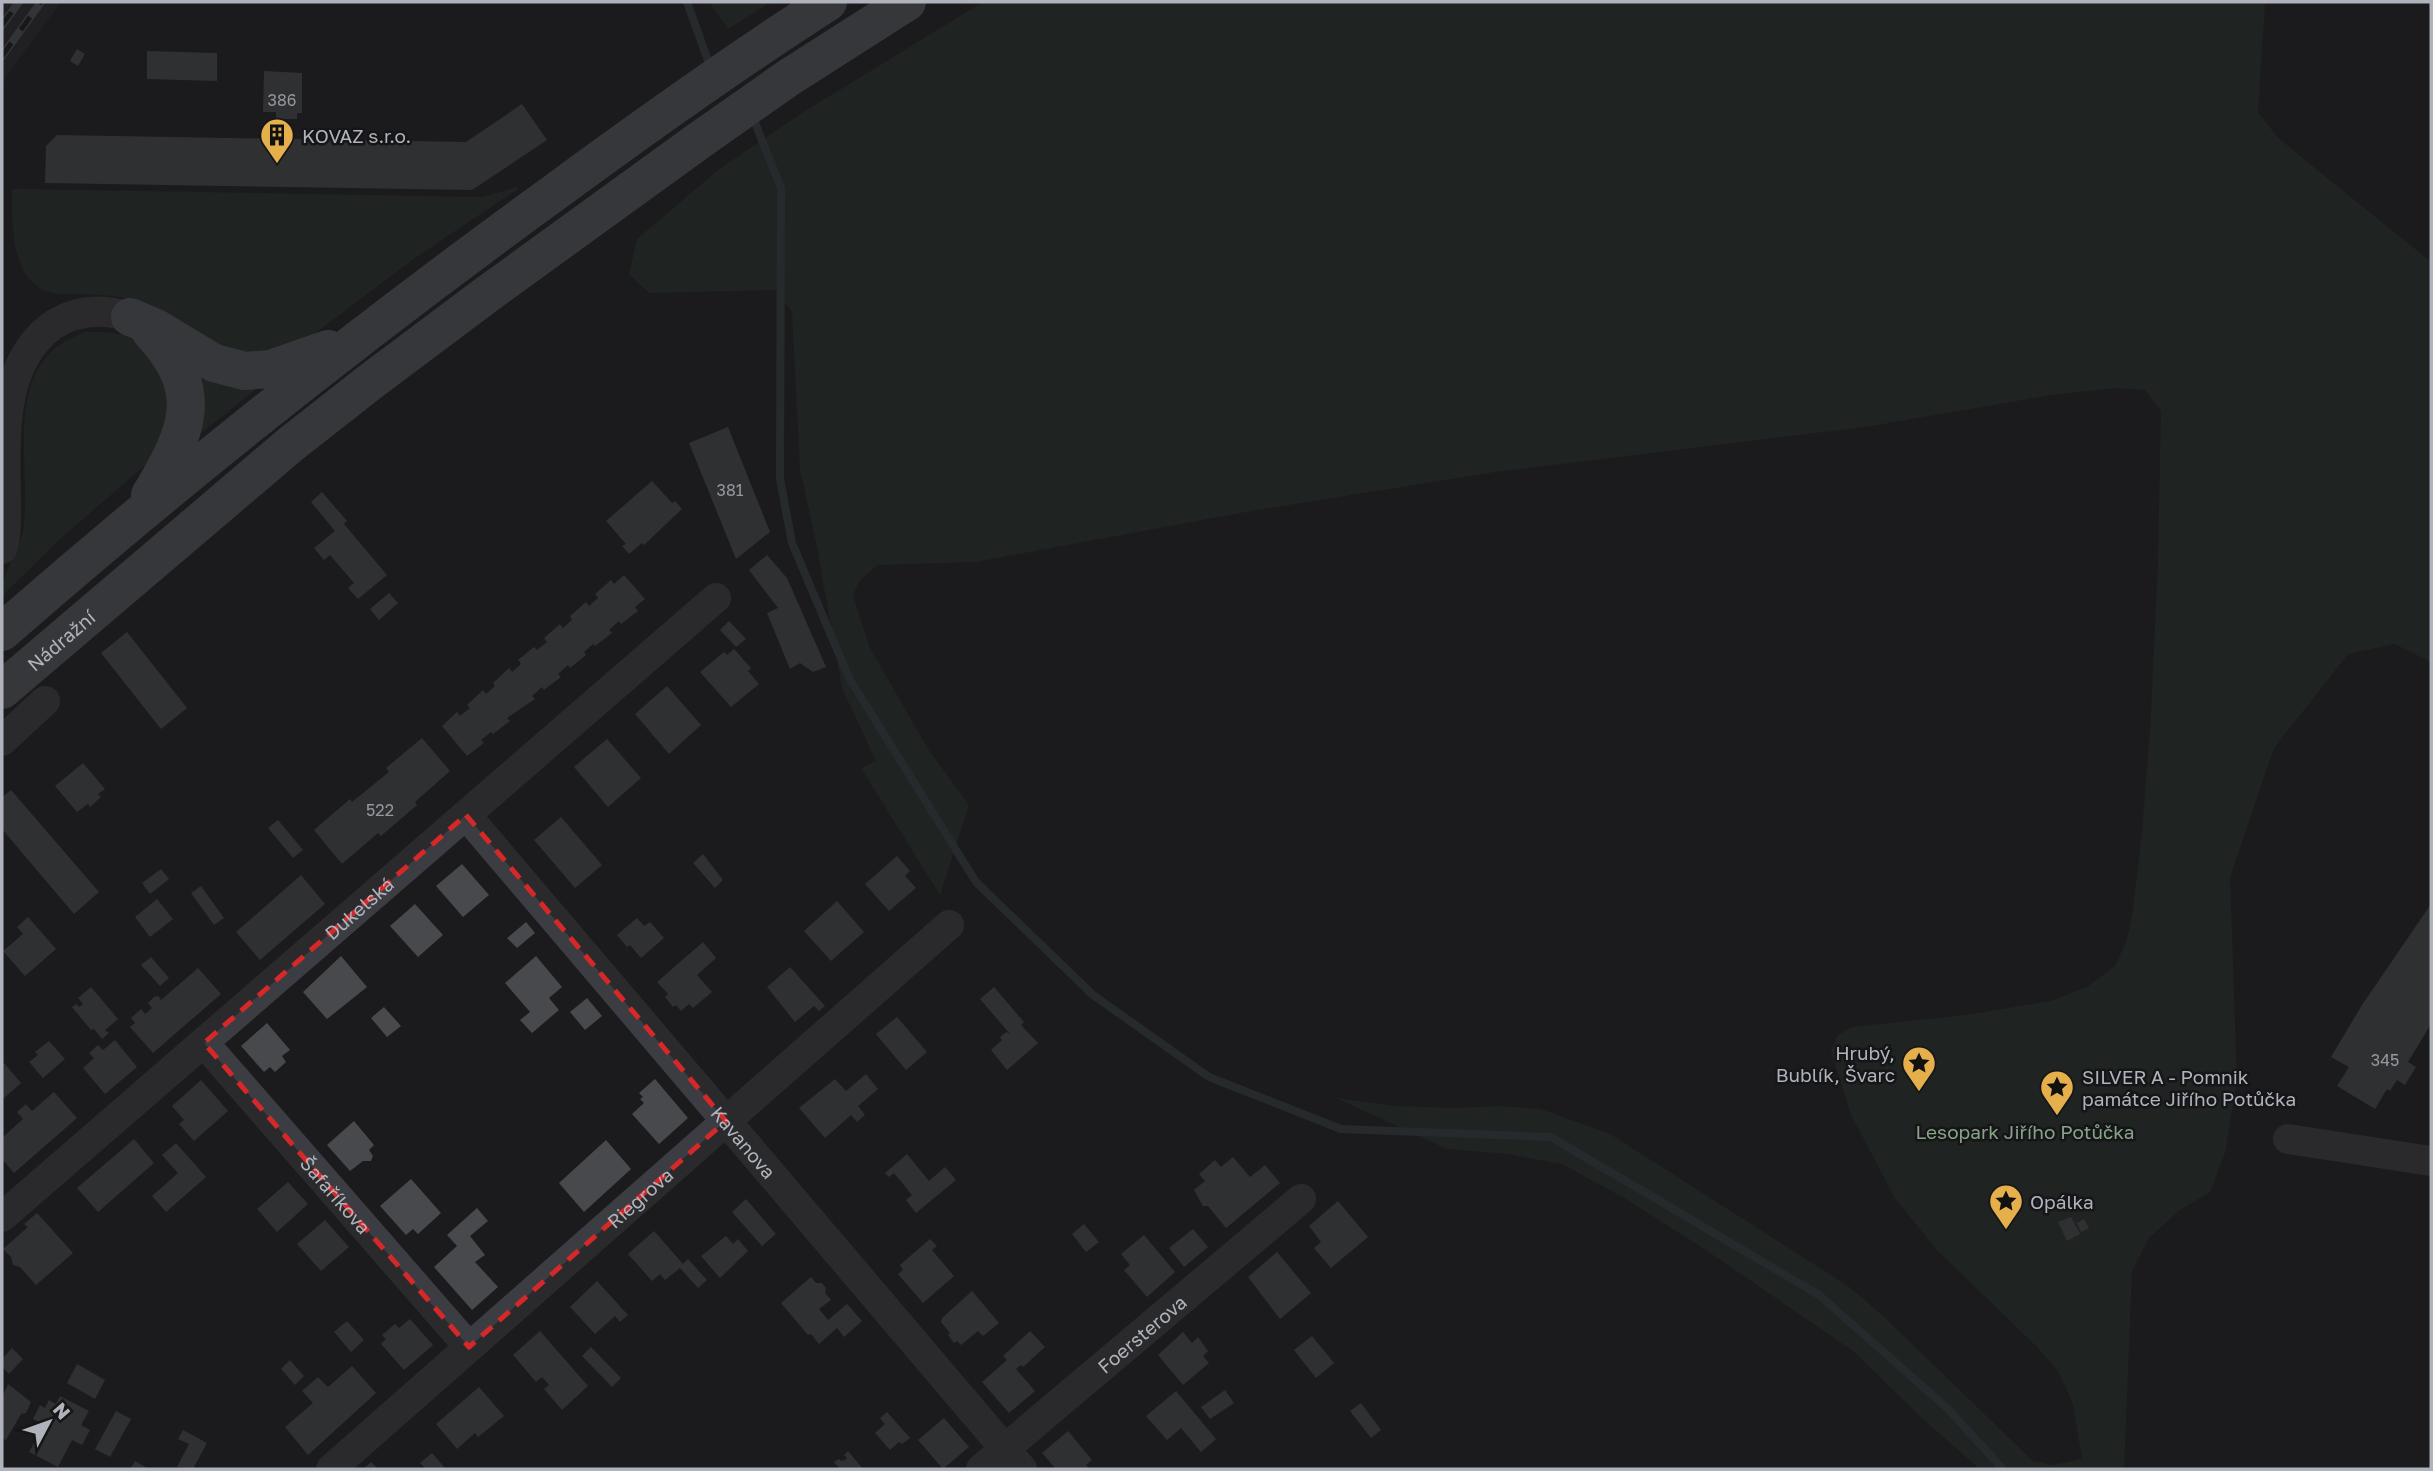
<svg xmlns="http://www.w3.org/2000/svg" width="2433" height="1471" viewBox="0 0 2433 1471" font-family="'Golos Text',sans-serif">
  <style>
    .built { fill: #27272a }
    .green { fill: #252d26 }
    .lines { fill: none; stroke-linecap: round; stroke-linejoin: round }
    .stream { stroke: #343c42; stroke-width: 8 }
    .building { fill: #48494d }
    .street { stroke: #3c3d42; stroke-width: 30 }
    .primary { stroke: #585a60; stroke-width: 38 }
    .rail-casing { stroke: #515359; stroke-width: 8 }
    .rail { stroke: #161618; stroke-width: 5; stroke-dasharray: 16; stroke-linecap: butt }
    .marked { fill: none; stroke: #d62828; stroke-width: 5; stroke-dasharray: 14 9; stroke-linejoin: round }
    .labels { text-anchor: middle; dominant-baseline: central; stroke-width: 5; stroke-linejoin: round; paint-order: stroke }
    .number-label { font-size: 16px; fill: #9598a0 }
    .poi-label { font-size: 19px; fill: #afb3bb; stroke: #161618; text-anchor: start }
    .street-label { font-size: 19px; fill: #afb3bb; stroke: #161618 }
    .park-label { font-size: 19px; fill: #87a489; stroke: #161618 }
  </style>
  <rect width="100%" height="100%" fill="#1b1b1d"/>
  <!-- built -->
  <polygon class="built" points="2,2 61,2 2,82"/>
  <!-- green -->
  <g class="green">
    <polygon points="709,2 771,2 728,29"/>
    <polygon points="983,2 2265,2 2258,112 2278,138 2431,262 2431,662 2395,644 2348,654 2274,748 2230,877 2237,1081 2225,1153 2210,1192 2180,1210 2149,1238 2132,1271 2124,1469 1980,1469 1924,1420 1853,1351 1706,1250 1626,1199 1562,1164 1508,1154 1447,1149 1336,1098 1396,1106 1454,1108 1501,1106 1541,1109 1610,1134 1848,1286 1882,1315 2033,1461 2053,1465 2082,1459 2073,1404 2058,1371 2037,1347 1936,1249 1895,1198 1851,1115 1831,1051 1838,1035 1852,1027 1966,1015 2050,1001 2087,987 2115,966 2127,940 2133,909 2142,833 2151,715 2158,561 2161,411 2145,390 2116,388 2051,395 1865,427 1495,472 1251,511 975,562 877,565 859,582 853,595 869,646 928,749 969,805 940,895 861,768 876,761 842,688 817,547 800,469 792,311 774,290 649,293 629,274 637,239 718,170 802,113"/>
    <path d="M517 187 518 189 415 258 309 338 245 361C218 347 191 332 164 318 154 312 142 304 131 300 110 293 83 295 61 294 10 291 12 227 12 189H22L483 197Z"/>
    <path d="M86 332H106L124 335 142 345 167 379 171 425 151 460 60 539 2 596C0 574 21 550 24 525 31 456 0 360 86 332Z"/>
    <polygon points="190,363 265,382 194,439"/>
  </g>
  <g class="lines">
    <!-- stream -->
    <g class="stream">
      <polyline points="687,2 710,66"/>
      <polyline points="750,118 756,125 781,188 780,479 792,543 849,678 976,882 1093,995 1209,1077 1341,1129 1551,1137 1819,1295 1947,1408 2003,1469"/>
    </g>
  </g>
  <!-- building -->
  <g class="building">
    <polygon points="77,49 85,54 78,66 70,61"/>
    <polygon points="147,51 217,53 217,81 147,79"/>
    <polygon points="264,71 302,73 302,113 297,113 297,119 276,119 276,112 263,112"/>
    <polygon points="522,104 547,140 472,190 45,183 46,146 57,135 466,142"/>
    <polygon points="728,427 770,532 736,559 689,443"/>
    <polygon points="652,481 672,503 675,501 682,509 644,545 642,543 629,554 622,546 626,544 606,521"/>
    <polygon points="322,492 347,521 344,524 387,575 358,599 348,588 354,583 330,555 324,560 314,548 335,531 311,502"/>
    <polygon points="767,555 787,578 826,667 813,672 800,663 790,669 767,613 778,608 749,570"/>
    <polygon points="624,575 645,599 635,607 638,611 621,624 619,621 609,630 612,633 595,646 593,644 584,652 586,655 570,668 568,665 558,674 561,677 544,690 542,687 532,696 535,699 507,718 510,721 493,734 491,732 481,740 484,743 467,756 442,726 457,712 460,716 470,708 467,705 483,690 486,694 495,686 493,683 509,668 512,672 521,664 518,660 534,647 537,650 547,642 544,638 560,624 563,628 572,620 570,616 586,602 589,606 598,598 595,594 611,580 614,584"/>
    <polygon points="389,593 398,603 379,620 370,609"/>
    <polygon points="729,621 746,639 736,647 720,630"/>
    <polygon points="127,632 187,708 161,729 101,653"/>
    <polygon points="734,649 751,668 748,671 759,684 731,707 700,672 724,652 727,655"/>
    <polygon points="667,686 701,725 669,754 635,714"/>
    <polygon points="422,738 450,771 415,802 417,805 381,836 378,833 342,864 314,830 350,799 352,802 389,772 386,768"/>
    <polygon points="607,739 641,778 608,807 574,767"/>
    <polygon points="83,763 105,789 98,794 101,797 90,807 88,804 77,812 55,786"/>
    <polygon points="11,790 99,892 74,914 2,829 2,797"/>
    <polygon points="561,817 602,865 575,888 534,840"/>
    <polygon points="278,820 303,850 293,858 268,828"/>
    <polygon points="703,854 723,880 715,888 693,863"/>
    <polygon points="897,856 910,871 905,876 916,888 889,911 865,884"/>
    <polygon points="462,864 489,895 463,917 436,886"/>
    <polygon points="161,869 169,879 150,894 142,883"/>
    <polygon points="301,875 325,904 260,960 236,932"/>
    <polygon points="201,886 224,918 214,925 191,893"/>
    <polygon points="157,899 173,919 150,937 135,917"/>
    <polygon points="837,901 864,932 831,961 804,931"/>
    <polygon points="415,904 443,935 418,957 390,926"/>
    <polygon points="2431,904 2431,1024 2408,1062 2416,1067 2405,1085 2397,1080 2390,1091 2387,1089 2375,1109 2337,1086 2349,1067 2331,1057 2362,1005"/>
    <polygon points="28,917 56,949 25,976 3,951 23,934 17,927"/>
    <polygon points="637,918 644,926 650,922 664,938 641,958 630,945 627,947 617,935"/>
    <polygon points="526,922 535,933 517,948 507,938"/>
    <polygon points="703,942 716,958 697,975 712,992 693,1008 689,1004 681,1011 676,1005 673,1007 665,997 668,994 657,982"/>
    <polygon points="341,956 367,987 327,1019 303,992"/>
    <polygon points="536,956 562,987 549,998 559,1010 532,1033 520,1020 530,1012 505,983"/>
    <polygon points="151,957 169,978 160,986 141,965"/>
    <polygon points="790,967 825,1006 819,1011 814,1006 795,1022 767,987"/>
    <polygon points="198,968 221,994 153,1053 130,1027 135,1023 131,1018 141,1009 145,1014 152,1008 148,1003 154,997 158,996 161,1000"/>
    <polygon points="91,987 118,1019 105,1030 109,1033 102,1039 94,1029 91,1030 72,1007 76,1004 79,1007 83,1004 78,998"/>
    <polygon points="994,987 1024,1022 1021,1025 1038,1043 1007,1070 991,1050 1002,1040 1000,1037 1006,1032 1010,1034 980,999"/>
    <polygon points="587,998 602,1016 585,1030 570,1012"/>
    <polygon points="384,1007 401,1026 387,1037 371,1018"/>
    <polygon points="897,1017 927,1052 906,1070 876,1034"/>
    <polygon points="267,1023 290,1050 282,1056 286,1062 275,1072 270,1067 264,1072 241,1046"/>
    <polygon points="115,1040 137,1067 105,1094 83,1068 94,1058 89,1053 98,1045 103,1050"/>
    <polygon points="49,1041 65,1059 43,1078 29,1062 38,1055 35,1052"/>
    <polygon points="4,1063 21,1083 2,1100 2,1065"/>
    <polygon points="866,1074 878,1089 858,1106 865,1115 857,1122 851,1115 825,1138 799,1108 835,1079 846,1091"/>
    <polygon points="655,1079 688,1118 659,1144 632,1114 644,1103 640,1099 643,1097 639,1093"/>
    <polygon points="201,1080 228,1111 194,1141 179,1124 184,1120 172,1106"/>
    <polygon points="54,1092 77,1118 14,1173 2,1159 2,1138 23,1119 17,1112 26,1104 32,1111"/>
    <polygon points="354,1121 374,1145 369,1150 373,1156 371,1161 363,1161 350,1171 327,1145"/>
    <polygon points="134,1139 154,1163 98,1212 77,1188"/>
    <polygon points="606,1140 631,1169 584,1212 559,1183"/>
    <polygon points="176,1143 206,1177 166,1212 152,1196 178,1173 162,1155"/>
    <polygon points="907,1154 929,1181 945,1167 956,1180 916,1213 906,1200 912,1195 894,1173 889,1177 885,1173"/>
    <polygon points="1233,1157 1250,1177 1265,1165 1280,1183 1226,1228 1208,1206 1203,1206 1194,1190 1205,1181 1199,1174 1215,1160 1221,1167"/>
    <polygon points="411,1179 441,1213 418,1234 413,1229 406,1235 380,1206"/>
    <polygon points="288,1182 308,1204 277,1232 257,1209"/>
    <polygon points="746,1199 776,1234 762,1246 732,1212"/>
    <polygon points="1338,1201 1368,1237 1331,1268 1314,1248 1321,1242 1309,1226"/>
    <polygon points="477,1208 488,1221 470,1236 485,1255 475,1262 498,1287 472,1310 434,1267 457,1246 447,1235"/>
    <polygon points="37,1213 73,1253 36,1285 20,1267 13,1265 11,1257 3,1249 28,1227 24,1224"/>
    <polygon points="2071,1217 2080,1234 2067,1241 2058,1222"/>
    <polygon points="2084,1219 2089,1228 2081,1232 2077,1223"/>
    <polygon points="325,1220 349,1247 321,1271 297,1244"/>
    <polygon points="1084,1224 1099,1242 1086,1252 1072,1234"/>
    <polygon points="1193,1229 1208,1247 1184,1267 1169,1248"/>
    <polygon points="654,1231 683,1264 688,1259 707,1280 698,1288 680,1268 665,1280 660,1274 652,1281 628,1254"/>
    <polygon points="1144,1235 1175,1272 1147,1297 1124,1270 1130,1265 1121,1254"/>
    <polygon points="726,1236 733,1244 738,1239 748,1251 720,1278 701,1256"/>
    <polygon points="930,1239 937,1246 932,1250 954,1276 923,1303 898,1274 903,1270 900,1265"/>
    <polygon points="1277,1252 1311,1293 1280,1319 1248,1277"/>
    <polygon points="811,1277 816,1283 822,1283 826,1288 825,1293 831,1300 819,1309 828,1320 847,1304 862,1321 844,1337 837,1328 819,1344 811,1334 808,1335 781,1303"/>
    <polygon points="597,1281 628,1315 620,1322 615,1316 595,1334 570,1307"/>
    <polygon points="972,1291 999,1323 983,1336 978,1331 961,1345 957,1341 954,1343 948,1335 950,1333 941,1322 942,1318"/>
    <polygon points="410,1319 433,1345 404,1370 381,1344 386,1339 382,1335 395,1324 399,1328"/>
    <polygon points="347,1321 364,1340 351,1352 334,1332"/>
    <polygon points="540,1331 588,1386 562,1410 544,1389 549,1385 542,1377 536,1382 513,1355"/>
    <polygon points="1030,1331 1045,1347 1023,1367 1021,1365 1016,1369 1035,1391 1009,1413 982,1382 1007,1360 1003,1356"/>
    <polygon points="1183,1332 1192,1343 1198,1337 1208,1351 1203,1356 1209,1363 1183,1385 1158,1355"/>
    <polygon points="1312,1336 1334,1363 1316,1378 1294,1350"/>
    <polygon points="591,1347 621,1378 612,1387 582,1356"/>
    <polygon points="12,1348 23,1359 9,1374 2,1367 2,1359"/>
    <polygon points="290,1360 304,1376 295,1385 281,1369"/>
    <polygon points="77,1364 105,1380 95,1399 67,1383"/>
    <polygon points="352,1366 376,1393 308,1455 285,1427 313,1403 302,1391 318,1377 328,1387"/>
    <polygon points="8,1384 31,1402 26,1413 21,1414 6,1440 2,1438 2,1397"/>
    <polygon points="479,1387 504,1416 478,1437 475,1433 457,1449 436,1424"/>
    <polygon points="1225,1390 1234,1403 1210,1419 1201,1407"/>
    <polygon points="1176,1391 1216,1439 1201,1452 1181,1428 1167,1440 1146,1416"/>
    <polygon points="60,1396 89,1411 81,1425 90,1430 82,1445 72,1440 58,1467 29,1452 44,1425 33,1419 40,1405 45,1408 49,1400 56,1404"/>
    <polygon points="1361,1403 1381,1430 1371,1438 1350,1411"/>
    <polygon points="116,1411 131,1419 110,1457 95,1449"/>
    <polygon points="887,1412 910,1438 902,1444 899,1442 890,1450 875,1433 885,1424 880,1418"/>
    <polygon points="944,1418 969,1447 943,1469 918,1440"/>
    <polygon points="183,1430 207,1443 193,1469 177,1467 189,1444 178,1439"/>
    <polygon points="1068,1431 1092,1460 1086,1465 1090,1469 1056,1469 1042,1453"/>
    <polygon points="848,1451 863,1469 840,1469 834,1462 839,1459 841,1461 845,1460 847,1458 844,1455"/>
    <polygon points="432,1453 446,1469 426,1469 420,1463"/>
    <polygon points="135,1461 149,1469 130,1469"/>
    <polygon points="371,1462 378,1469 363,1469"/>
  </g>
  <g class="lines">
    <!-- street -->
    <g class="street">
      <path d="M2 549C7 534 6 517 6 501 5 438 0 363 53 325 77 310 103 308 130 317"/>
      <polyline points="2,741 45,701"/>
      <path id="s1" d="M466 815 1022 1469"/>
      <path id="s2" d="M204 1043 469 1347"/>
      <polyline points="2288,1139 2431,1161"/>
      <path id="s3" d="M2 1217 716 598"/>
      <path id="s4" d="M331 1469 949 925"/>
      <path id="s5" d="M981 1469 1301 1199"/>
    </g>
    <!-- primary -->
    <g class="primary">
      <polyline points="130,317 156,328 214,363 245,371 271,369 328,349"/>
      <path d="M150 495C187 433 207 392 151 332"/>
      <path d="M2 632C178 478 361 333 551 195 642 128 733 63 828 2"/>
      <path id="s6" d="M2 690 291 444 370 382 486 295 697 142 788 78 907 2"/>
    </g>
    <!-- rail casing -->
    <g class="rail-casing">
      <g id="rail">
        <polyline points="2,25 19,2"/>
        <polyline points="2,56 41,2"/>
      </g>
    </g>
    <!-- rail -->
    <use href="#rail" class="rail"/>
  </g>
  <!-- marked area -->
  <path d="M0 0H2433V1471H0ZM466 815 726 1121 469 1347 204 1043Z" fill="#1b1b1d" fill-opacity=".55" fill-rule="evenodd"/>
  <path class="marked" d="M466 815 726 1121 469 1347 204 1043Z"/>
  <!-- icons -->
  <defs>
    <g id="building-pin" transform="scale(1.75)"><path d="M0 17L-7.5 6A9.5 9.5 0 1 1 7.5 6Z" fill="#e5af4b" stroke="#161618"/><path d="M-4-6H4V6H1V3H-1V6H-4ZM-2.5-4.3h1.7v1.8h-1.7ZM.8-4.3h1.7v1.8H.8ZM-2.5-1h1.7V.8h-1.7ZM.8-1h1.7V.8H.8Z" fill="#111"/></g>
    <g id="sight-pin" transform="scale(1.75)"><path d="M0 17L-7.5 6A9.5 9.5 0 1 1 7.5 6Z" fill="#e5af4b" stroke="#161618"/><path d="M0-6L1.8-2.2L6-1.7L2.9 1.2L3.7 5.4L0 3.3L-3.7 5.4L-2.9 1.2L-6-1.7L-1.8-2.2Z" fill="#111"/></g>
  </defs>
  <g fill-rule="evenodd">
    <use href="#building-pin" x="277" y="135"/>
    <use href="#sight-pin" x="1919" y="1063"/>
    <use href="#sight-pin" x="2057" y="1087"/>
    <use href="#sight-pin" x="2006" y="1201"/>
  </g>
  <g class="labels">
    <!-- number labels -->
    <g class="number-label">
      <text x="282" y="100">386</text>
      <text x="730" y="490">381</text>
      <text x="380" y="810">522</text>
      <text x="2385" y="1060">345</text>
    </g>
    <!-- poi labels -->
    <g class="poi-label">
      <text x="302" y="135">KOVAZ s.r.o.</text>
      <text x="1895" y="1052" text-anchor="end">Hrubý,<tspan x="1895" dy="22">Bublík, Švarc</tspan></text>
      <text x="2082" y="1076">SILVER A - Pomnik<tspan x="2082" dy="22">památce Jiřího Potůčka</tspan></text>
      <text x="2030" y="1201">Opálka</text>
    </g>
    <!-- street labels -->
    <g class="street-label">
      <text stroke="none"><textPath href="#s6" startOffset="77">Nádražní</textPath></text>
      <text stroke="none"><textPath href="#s3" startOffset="472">Dukelská</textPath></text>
      <text stroke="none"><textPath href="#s1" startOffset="429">Kavanova</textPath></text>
      <text stroke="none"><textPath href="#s2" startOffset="201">Šafaříkova</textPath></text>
      <text stroke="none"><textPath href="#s4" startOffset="411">Riegrova</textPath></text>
      <text stroke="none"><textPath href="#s5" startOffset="210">Foersterova</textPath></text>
    </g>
    <!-- park labels -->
    <g class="park-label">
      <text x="2025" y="1131">Lesopark Jiřího Potůčka</text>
    </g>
  </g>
  <!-- border -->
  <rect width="2433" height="1471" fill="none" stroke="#afb3bb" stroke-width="7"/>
  <!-- north arrow -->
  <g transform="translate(49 1422) rotate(49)" stroke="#161618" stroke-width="5" paint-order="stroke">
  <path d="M0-5L12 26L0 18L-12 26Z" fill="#afb3bb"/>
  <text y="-10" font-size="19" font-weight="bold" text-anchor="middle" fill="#afb3bb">N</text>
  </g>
</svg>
